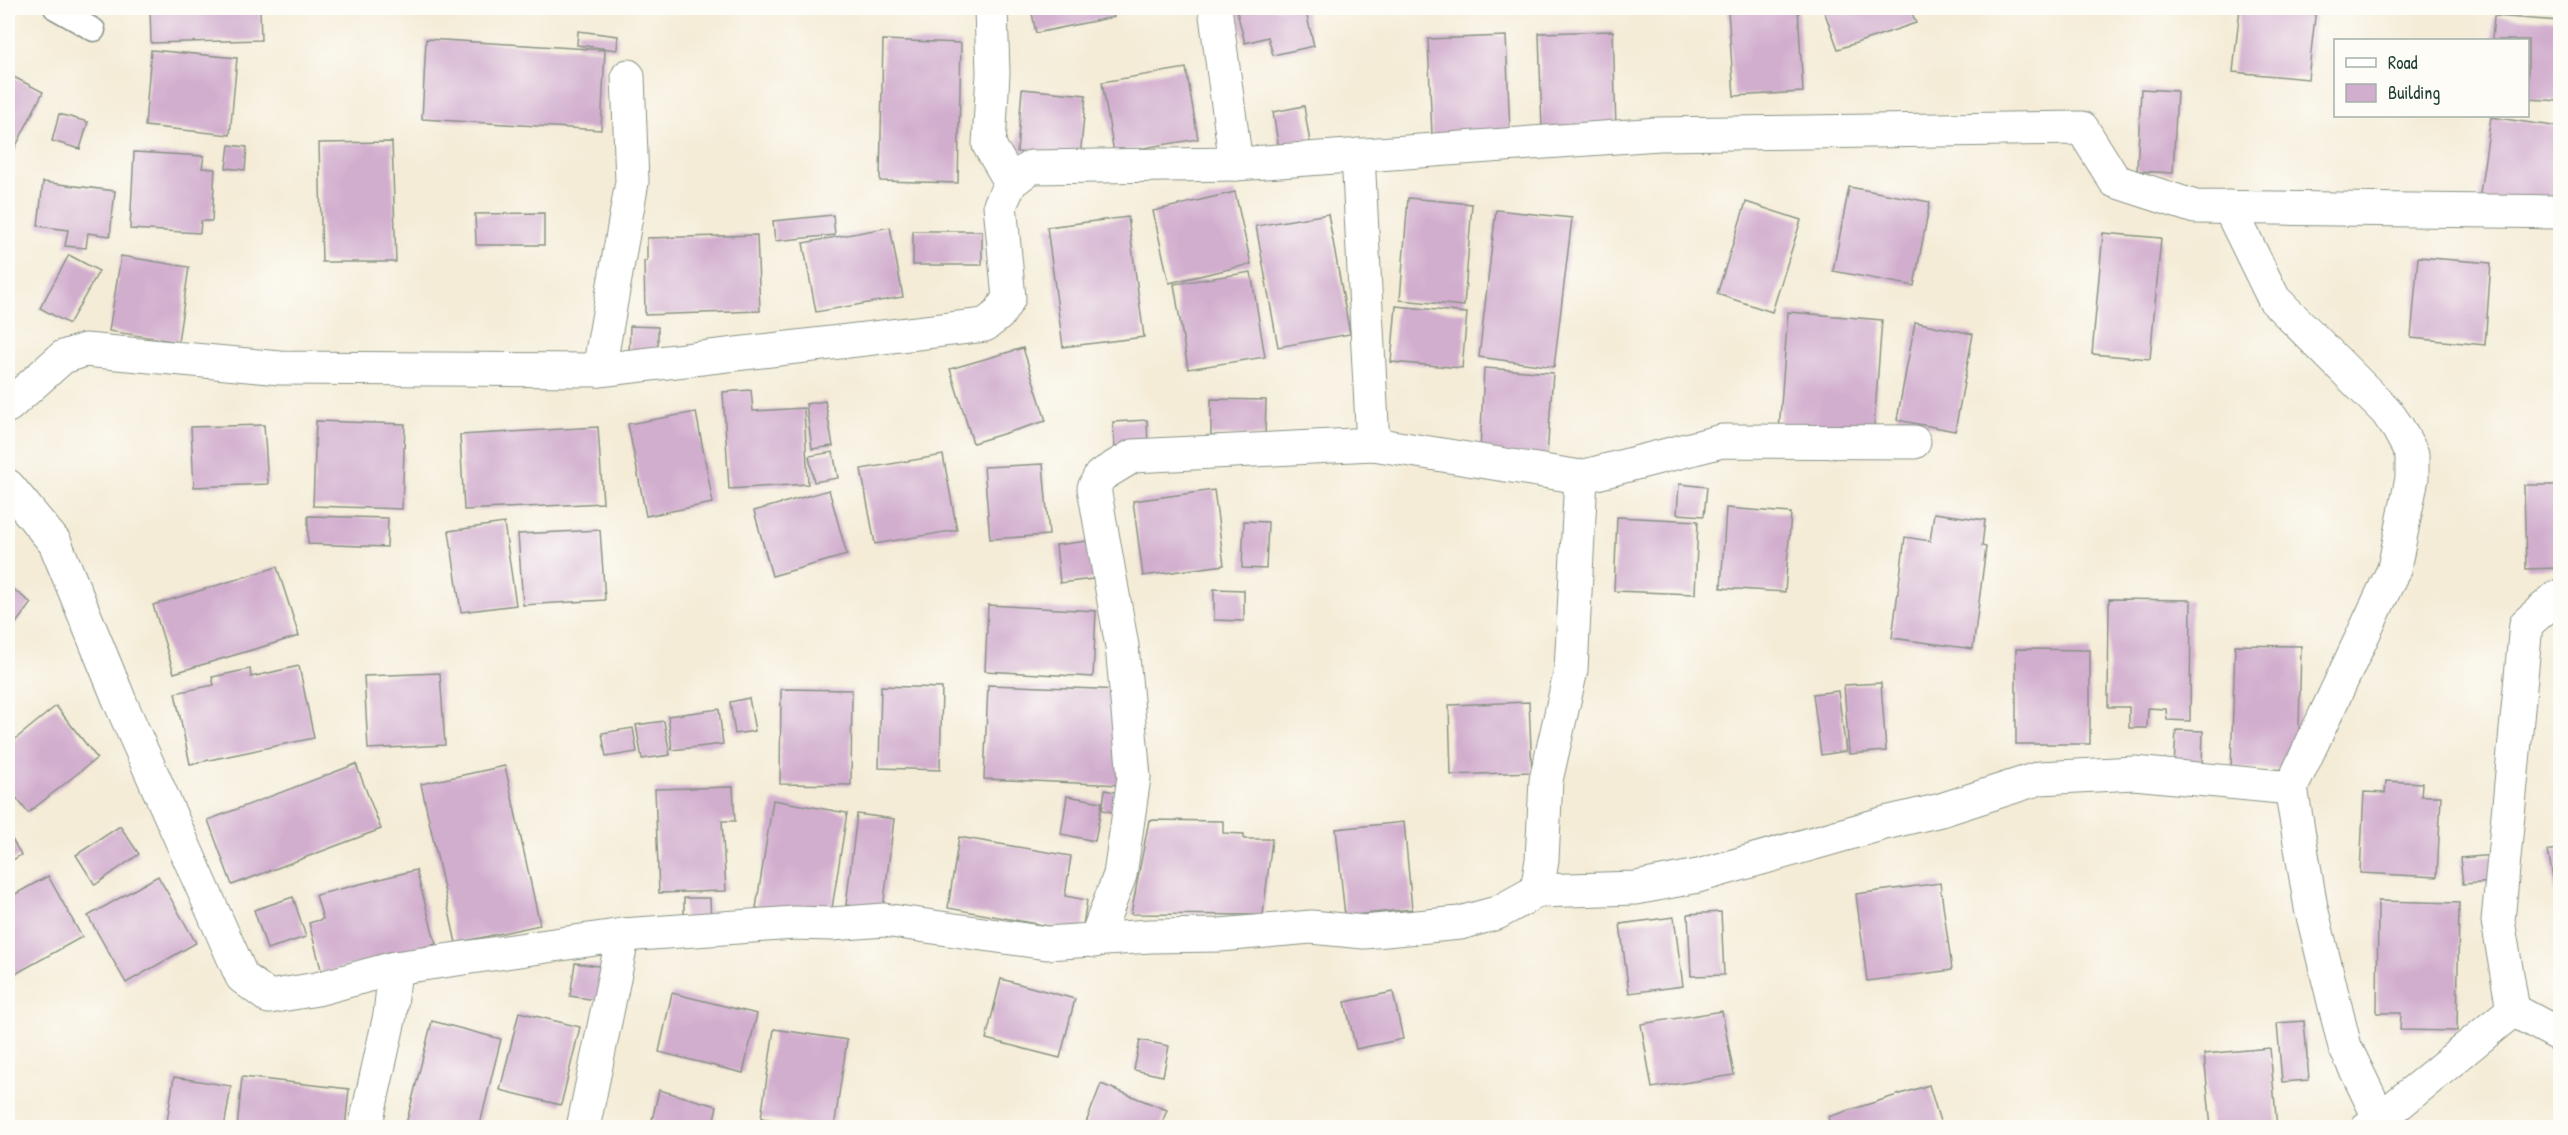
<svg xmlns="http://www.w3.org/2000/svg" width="2568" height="1135" viewBox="0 0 2568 1135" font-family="'Patrick Hand',sans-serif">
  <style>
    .building { fill: #d1adce }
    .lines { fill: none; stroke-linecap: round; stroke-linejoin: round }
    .service-casing { stroke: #8a9486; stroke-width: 25 }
    .minor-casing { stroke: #8a9486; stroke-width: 35 }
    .service { stroke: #fff; stroke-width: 22 }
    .minor { stroke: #fff; stroke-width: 33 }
  </style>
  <rect width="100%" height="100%" fill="#fdfcf7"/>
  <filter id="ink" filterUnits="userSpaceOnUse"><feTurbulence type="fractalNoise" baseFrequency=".0167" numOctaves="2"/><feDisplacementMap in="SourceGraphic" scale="12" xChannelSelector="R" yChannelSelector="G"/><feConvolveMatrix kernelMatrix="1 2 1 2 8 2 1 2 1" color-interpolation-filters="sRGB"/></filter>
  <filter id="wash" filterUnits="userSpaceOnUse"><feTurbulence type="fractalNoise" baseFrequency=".008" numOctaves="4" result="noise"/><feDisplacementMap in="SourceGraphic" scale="24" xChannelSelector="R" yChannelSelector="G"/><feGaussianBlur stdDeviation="1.35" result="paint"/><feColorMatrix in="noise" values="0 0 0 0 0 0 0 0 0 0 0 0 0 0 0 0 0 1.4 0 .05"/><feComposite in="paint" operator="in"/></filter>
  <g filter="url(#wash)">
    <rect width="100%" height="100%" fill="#f4ecd7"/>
    <g id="blocks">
      <!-- building -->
      <g class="building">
        <polygon points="150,8 260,8 261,40 151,43"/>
        <polygon points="1031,8 1112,8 1114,17 1036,33"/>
        <polygon points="1236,8 1305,8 1314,46 1273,55 1268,37 1245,43"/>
        <polygon points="1798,8 1803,92 1734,96 1728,11"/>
        <polygon points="1823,8 1910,8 1916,23 1838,49"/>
        <polygon points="2240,8 2316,8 2308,79 2233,72"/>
        <polygon points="2494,16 2560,21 2560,101 2528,99 2528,40 2492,40"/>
        <polygon points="578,31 618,36 617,50 577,45"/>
        <polygon points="1613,31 1616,128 1542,130 1539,33"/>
        <polygon points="1506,36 1510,133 1432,136 1428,39"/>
        <polygon points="426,39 605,50 601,130 422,119"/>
        <polygon points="883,40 961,43 958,183 880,181"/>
        <polygon points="151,50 237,58 230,135 145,126"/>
        <polygon points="1186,68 1198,139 1114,153 1102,82"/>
        <polygon points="8,74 43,92 8,162"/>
        <polygon points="1022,89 1086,95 1080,158 1017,152"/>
        <polygon points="2141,89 2177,91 2173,173 2137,171"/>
        <polygon points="1304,106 1310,143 1279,149 1273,112"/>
        <polygon points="59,114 88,122 80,149 52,141"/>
        <polygon points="2491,117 2560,127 2560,160 2553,210 2479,200"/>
        <polygon points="392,142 396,262 322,262 319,143"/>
        <polygon points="229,145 247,147 245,170 226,168"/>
        <polygon points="134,152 204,156 202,168 215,169 212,221 201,221 200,233 130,229"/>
        <polygon points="43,182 115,191 110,236 88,233 86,248 65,246 68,230 38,226"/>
        <polygon points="1849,187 1930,202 1914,286 1833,271"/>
        <polygon points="1235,192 1251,264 1169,283 1153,211"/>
        <polygon points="1408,198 1472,204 1464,306 1400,300"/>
        <polygon points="1746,202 1801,220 1772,312 1717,294"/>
        <polygon points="1496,210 1572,218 1554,367 1479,357"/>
        <polygon points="544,213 544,245 476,245 475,214"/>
        <polygon points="1328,214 1350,334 1278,347 1256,226"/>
        <polygon points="833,215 835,235 775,241 773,221"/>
        <polygon points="1128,217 1144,337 1063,347 1047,227"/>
        <polygon points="890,227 903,297 816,312 803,243"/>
        <rect x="913" y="231" width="69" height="34"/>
        <polygon points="2103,233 2161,238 2150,359 2092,354"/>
        <polygon points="757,235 760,311 645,315 644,261 647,261 647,238"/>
        <polygon points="69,255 99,271 69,324 40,308"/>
        <polygon points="121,256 189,267 178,342 109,331"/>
        <polygon points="2418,257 2491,263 2485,345 2411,338"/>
        <polygon points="1251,272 1265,357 1188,369 1174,284"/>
        <polygon points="1396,306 1467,313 1462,368 1391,362"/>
        <polygon points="1788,312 1882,320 1873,439 1779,431"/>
        <polygon points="1915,322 1973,334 1955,431 1897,420"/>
        <polygon points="630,326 658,327 658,355 629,355"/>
        <polygon points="1023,348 1046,421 973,443 950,369"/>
        <polygon points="1484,368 1553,373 1547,456 1480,451"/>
        <polygon points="751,390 753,411 804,408 808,484 729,489 723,392"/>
        <polygon points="1211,399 1266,400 1265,436 1211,435"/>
        <polygon points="825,401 833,446 812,449 806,404"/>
        <polygon points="696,412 713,503 646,516 628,424"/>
        <polygon points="1147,420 1148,447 1115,449 1113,422"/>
        <polygon points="316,421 405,424 402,509 313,506"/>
        <polygon points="264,425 268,484 194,487 191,427"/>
        <polygon points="598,427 603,503 464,510 460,435"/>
        <polygon points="833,452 838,478 814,482 809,456"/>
        <polygon points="943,455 957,530 875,544 861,469"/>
        <polygon points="1043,464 1049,535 990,539 984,467"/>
        <polygon points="1679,484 1707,487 1704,516 1677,514"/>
        <polygon points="2524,485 2560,485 2560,568 2526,569"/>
        <polygon points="829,490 847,555 772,576 754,511"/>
        <polygon points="1214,490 1224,565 1143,576 1133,501"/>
        <polygon points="1726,508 1791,513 1785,592 1721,588"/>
        <polygon points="1934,513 1985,520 1982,546 1986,547 1973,649 1892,638 1905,537 1930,541"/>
        <polygon points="308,516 388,518 387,547 308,544"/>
        <polygon points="1617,517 1698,521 1695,594 1614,591"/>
        <polygon points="1244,521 1268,522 1266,569 1242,568"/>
        <polygon points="504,523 516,605 461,612 449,531"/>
        <polygon points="600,530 605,600 523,605 518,534"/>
        <polygon points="1088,541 1093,579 1060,583 1056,545"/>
        <polygon points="277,567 299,636 174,673 153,605"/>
        <polygon points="8,585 31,603 8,634"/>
        <polygon points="1214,589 1244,590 1244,621 1214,620"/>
        <polygon points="2109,599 2191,600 2190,721 2167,720 2166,709 2148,708 2147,728 2129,728 2129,707 2108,707"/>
        <polygon points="988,605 1096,611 1093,677 985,671"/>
        <polygon points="2235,645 2301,646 2298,770 2231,768"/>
        <polygon points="2016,649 2090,650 2090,744 2016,744"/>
        <polygon points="299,666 314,738 190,764 175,693 214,685 212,677 250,669 251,677"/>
        <polygon points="440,673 445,745 368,749 364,676"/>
        <polygon points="1881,683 1886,751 1849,754 1844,685"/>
        <polygon points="988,685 1124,690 1120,785 984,779"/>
        <polygon points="881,686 942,688 940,770 879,768"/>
        <polygon points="781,689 852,690 851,785 780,784"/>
        <polygon points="1838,691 1846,751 1821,755 1813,694"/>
        <polygon points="749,698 755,731 735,734 730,702"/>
        <polygon points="1529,702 1532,772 1451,775 1449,705"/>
        <polygon points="56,706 97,758 28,813 8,787 8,745"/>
        <polygon points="719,709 723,744 672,750 668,716"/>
        <polygon points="664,721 670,755 642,759 636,725"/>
        <polygon points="633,728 637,752 606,757 602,733"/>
        <polygon points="2176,730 2203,731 2202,767 2174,767"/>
        <polygon points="356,764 381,829 232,885 208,820"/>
        <polygon points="505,766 540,925 456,943 421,784"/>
        <polygon points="2386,781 2422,783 2421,796 2441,796 2437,877 2360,873 2364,792 2385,793"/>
        <polygon points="733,787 735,821 722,821 726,891 659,893 655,789"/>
        <polygon points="1105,790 1125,794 1122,814 1102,810"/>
        <polygon points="1067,796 1102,802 1095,841 1061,834"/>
        <polygon points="773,800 847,813 830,921 756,908"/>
        <polygon points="857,814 894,819 883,910 846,905"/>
        <polygon points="1149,820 1223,821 1223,833 1244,834 1244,839 1272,839 1263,915 1131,914"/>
        <polygon points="1404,822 1412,909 1345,916 1336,829"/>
        <polygon points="120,826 139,854 95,885 76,855"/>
        <polygon points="8,832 21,855 8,863"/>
        <polygon points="959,837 1071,856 1065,896 1087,900 1082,932 948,908"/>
        <polygon points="2560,848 2560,910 2559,910 2548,851"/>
        <polygon points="2494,855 2497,882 2463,884 2460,858"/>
        <polygon points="416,870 436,944 322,973 309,923 323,919 316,895"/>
        <polygon points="48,876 82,937 8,978 8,898"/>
        <polygon points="158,876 196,943 126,983 88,916"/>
        <polygon points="1940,883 1952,970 1867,981 1856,894"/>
        <polygon points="293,897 306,937 267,949 254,910"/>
        <polygon points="684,898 710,898 711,925 684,925"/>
        <polygon points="2378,901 2459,903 2457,1031 2400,1030 2401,1013 2377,1013"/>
        <polygon points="1721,912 1724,975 1691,976 1688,914"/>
        <polygon points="1674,917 1683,986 1629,993 1620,924"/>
        <polygon points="575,963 607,967 602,1001 570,996"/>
        <polygon points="1001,979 1075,999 1060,1058 986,1039"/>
        <polygon points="1393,992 1403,1039 1356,1049 1345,1002"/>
        <polygon points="672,993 757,1014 743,1073 659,1052"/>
        <polygon points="1722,1011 1734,1075 1652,1088 1641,1024"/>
        <polygon points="519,1012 580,1027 561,1105 500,1090"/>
        <polygon points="432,1021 501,1039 479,1128 405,1128"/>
        <polygon points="2304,1021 2309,1080 2282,1082 2277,1023"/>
        <polygon points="774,1029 847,1040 834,1128 761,1118"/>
        <polygon points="1140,1040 1169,1046 1163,1076 1134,1070"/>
        <polygon points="2270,1048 2277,1128 2211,1128 2204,1054"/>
        <polygon points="174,1077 231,1086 224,1128 166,1128"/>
        <polygon points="242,1077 349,1089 345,1128 237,1128"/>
        <polygon points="1101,1084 1167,1110 1160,1128 1084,1128"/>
        <polygon points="1929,1085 1942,1128 1831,1128 1828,1117"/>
        <polygon points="659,1090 717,1106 712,1128 650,1128"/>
      </g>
    </g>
  </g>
  <g filter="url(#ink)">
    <use href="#blocks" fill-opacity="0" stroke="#8a9486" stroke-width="1.5"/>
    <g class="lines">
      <!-- service casing -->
      <g class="service-casing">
        <polyline id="service" points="55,8 94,30"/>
      </g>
      <!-- minor casing -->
      <g class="minor-casing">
        <g id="minor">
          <polyline points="991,8 993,73 989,145 1011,182"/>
          <polyline points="1215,8 1236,164"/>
          <polyline points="1358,155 1373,444"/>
          <polyline points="2229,207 2274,299 2386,411 2398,428 2412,454 2412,478 2394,569 2291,788 2311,908 2345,1047 2380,1119 2367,1128"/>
          <polyline points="599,370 632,182 628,76"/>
          <polyline points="8,406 63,357 85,350 280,368 599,370 985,325 998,315 1009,298 1000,205 1011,182 1031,167 1236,164 1659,134 2082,128 2115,181 2195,207 2560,212"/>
          <polyline points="8,486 55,543 121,704 242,977 269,997 317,989 395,968 623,935 794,923 832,924 884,920 1047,943 1150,936 1220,935 1311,927 1364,932 1460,923 1497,913 1537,891 1542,860 1546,780 1571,670 1581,477 1722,441 1914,442"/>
          <polyline points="1537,891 1636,888 1698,876 1885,823 1941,810 2040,778 2134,773 2291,788"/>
          <polyline points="1095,941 1120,875 1134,777 1122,646 1094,488 1100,476 1133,456 1373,444 1581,477"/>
          <polyline points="2513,1010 2498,921 2526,624 2557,597 2560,598"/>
          <polyline points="2380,1119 2513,1010 2560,1035"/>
          <polyline points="365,1128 390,1015 395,968"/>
          <polyline points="583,1128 623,935"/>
        </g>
      </g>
      <!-- service -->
      <use href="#service" class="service"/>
      <!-- minor -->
      <use href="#minor" class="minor"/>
    </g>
  </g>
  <!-- margin -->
  <rect width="2568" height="1135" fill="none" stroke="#fdfcf7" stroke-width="30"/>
  <!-- legend -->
  <rect x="2334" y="39" width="195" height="78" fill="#fdfcf7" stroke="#a4b0a9" stroke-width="1.5"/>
  <rect x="2346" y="58" width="30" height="9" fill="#ffffff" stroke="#a4b0a9" stroke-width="1.5"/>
  <text x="2388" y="69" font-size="18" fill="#1f3d34">Road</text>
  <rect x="2346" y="84" width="30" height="18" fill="#d1adce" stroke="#a4b0a9" stroke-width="1.5"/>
  <text x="2388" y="99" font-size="18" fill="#1f3d34">Building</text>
</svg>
